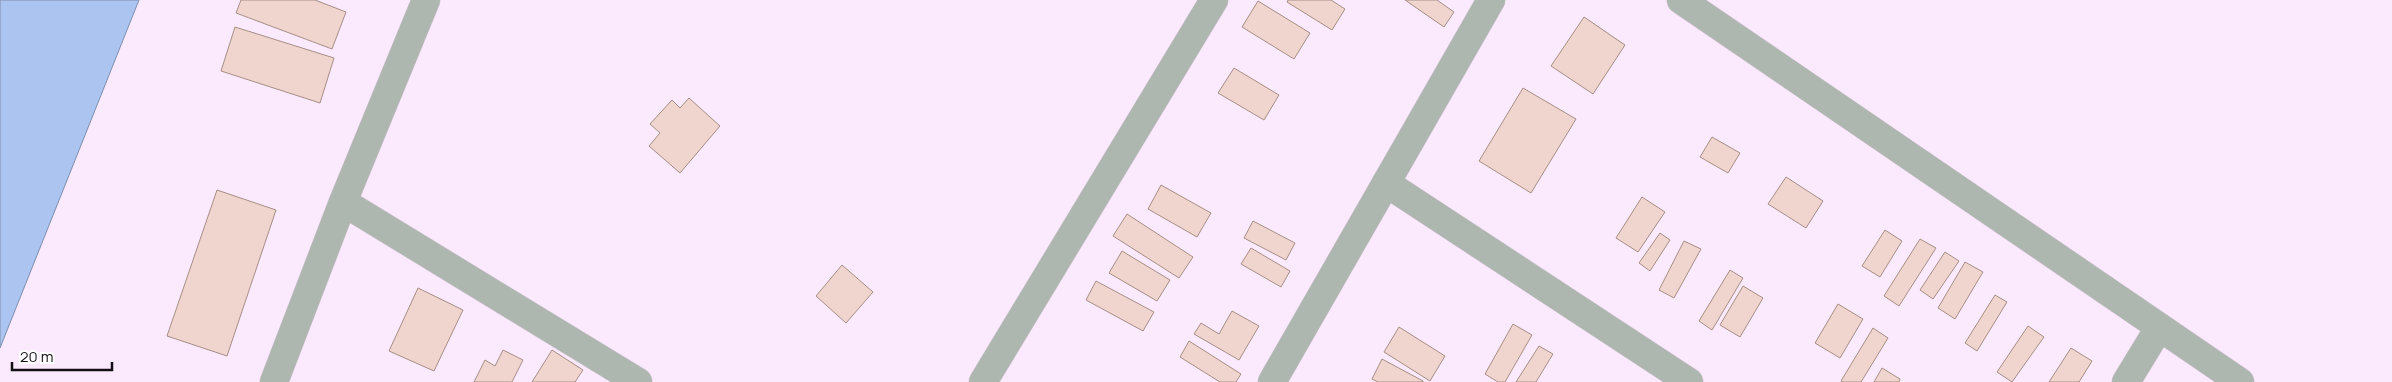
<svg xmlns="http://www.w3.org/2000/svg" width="2392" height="382" viewBox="0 0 2392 382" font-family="Manrope,sans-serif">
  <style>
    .water { fill: #acc5f0; stroke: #7e8eae }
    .building { fill: #efd5cd; stroke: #a68e86 }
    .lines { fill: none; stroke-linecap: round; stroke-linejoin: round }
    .minor-casing { stroke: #d6c7d8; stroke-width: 29 }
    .tertiary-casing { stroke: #d6c7d8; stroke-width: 29 }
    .minor { stroke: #aeb7af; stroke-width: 28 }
    .tertiary { stroke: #aeb7af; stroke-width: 28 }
  </style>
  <rect width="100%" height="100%" fill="#fbeafd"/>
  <!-- water -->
  <polygon class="water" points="0,0 139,0 0,348"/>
  <!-- building -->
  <g class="building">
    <polygon points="241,0 315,0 346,12 332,49 236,13"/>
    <polygon points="1288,0 1331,0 1345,9 1332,30 1287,2"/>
    <polygon points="1405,0 1437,0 1454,12 1444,27"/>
    <polygon points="1258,1 1310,33 1294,59 1242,27"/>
    <polygon points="1584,17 1625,45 1593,94 1551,66"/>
    <polygon points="235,27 334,58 320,103 221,71"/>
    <polygon points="1234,68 1279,95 1264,120 1218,93"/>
    <polygon points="1523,88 1576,119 1531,193 1479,161"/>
    <polygon points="689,98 720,126 680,173 649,146 660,133 650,124 672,100 680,108"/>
    <polygon points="1712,137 1740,153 1728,173 1700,157"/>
    <polygon points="1786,177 1823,201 1806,228 1768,204"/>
    <polygon points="1161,185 1211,213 1197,237 1148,209"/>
    <polygon points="217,190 276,210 227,356 167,336"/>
    <polygon points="1642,197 1665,212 1638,252 1616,238"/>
    <polygon points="1127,214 1193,257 1179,278 1113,236"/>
    <polygon points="1253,221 1295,243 1286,260 1244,238"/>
    <polygon points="1885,230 1902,241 1880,277 1862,266"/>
    <polygon points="1660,233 1670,240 1650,271 1639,263"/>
    <polygon points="1920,239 1936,248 1899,306 1884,296"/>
    <polygon points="1684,241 1701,249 1674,298 1659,290"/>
    <polygon points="1251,248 1290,271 1281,287 1241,264"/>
    <polygon points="1122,251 1170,280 1157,301 1109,273"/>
    <polygon points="1945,252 1959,261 1933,299 1920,290"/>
    <polygon points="1965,262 1983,272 1955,319 1938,308"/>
    <polygon points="842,265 873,292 846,323 816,296"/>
    <polygon points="1730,270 1743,278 1712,330 1699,321"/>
    <polygon points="1096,281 1154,312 1143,331 1086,300"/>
    <polygon points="1743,286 1763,298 1740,337 1720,325"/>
    <polygon points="418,288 463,310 434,371 389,351"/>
    <polygon points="1995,295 2007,302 1977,351 1965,343"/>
    <polygon points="1838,304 1863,319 1840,358 1815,343"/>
    <polygon points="1232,311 1259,326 1239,360 1194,334 1201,323 1219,334"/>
    <polygon points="1513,324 1532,335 1505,382 1498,382 1485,374"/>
    <polygon points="2028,326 2044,337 2012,382 1997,372"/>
    <polygon points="1399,327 1445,356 1430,381 1384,352"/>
    <polygon points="1873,328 1888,338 1861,382 1843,382 1841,381"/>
    <polygon points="1189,341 1241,374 1236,382 1220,382 1180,357"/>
    <polygon points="1539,346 1553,354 1536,382 1516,382"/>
    <polygon points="2071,348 2092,361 2079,382 2049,382"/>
    <polygon points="503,350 523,360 512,382 474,382 485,360 495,366"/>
    <polygon points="552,350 583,370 575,382 532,382"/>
    <polygon points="1382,359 1423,381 1423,382 1378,382 1372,379"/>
    <polygon points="1882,368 1900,379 1899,382 1874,382"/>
  </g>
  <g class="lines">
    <!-- minor casing -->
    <g class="minor-casing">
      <g id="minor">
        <polyline points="1681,0 2240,382"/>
        <polyline points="1386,183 1689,382"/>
        <polyline points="343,202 638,382"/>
        <polyline points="983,382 1214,0"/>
        <polyline points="1272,382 1491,0"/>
        <polyline points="2126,382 2159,328"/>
      </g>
    </g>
    <!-- tertiary casing -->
    <g class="tertiary-casing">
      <polyline id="tertiary" points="274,382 343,202 426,0"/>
    </g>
    <!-- minor -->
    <use href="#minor" class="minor"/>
    <!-- tertiary -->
    <use href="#tertiary" class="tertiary"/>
  </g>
  <!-- scale -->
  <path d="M12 362v8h100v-8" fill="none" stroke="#130e14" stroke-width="2.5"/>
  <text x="20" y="362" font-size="15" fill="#130e14" stroke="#ffffff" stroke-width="4" paint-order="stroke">20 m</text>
</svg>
